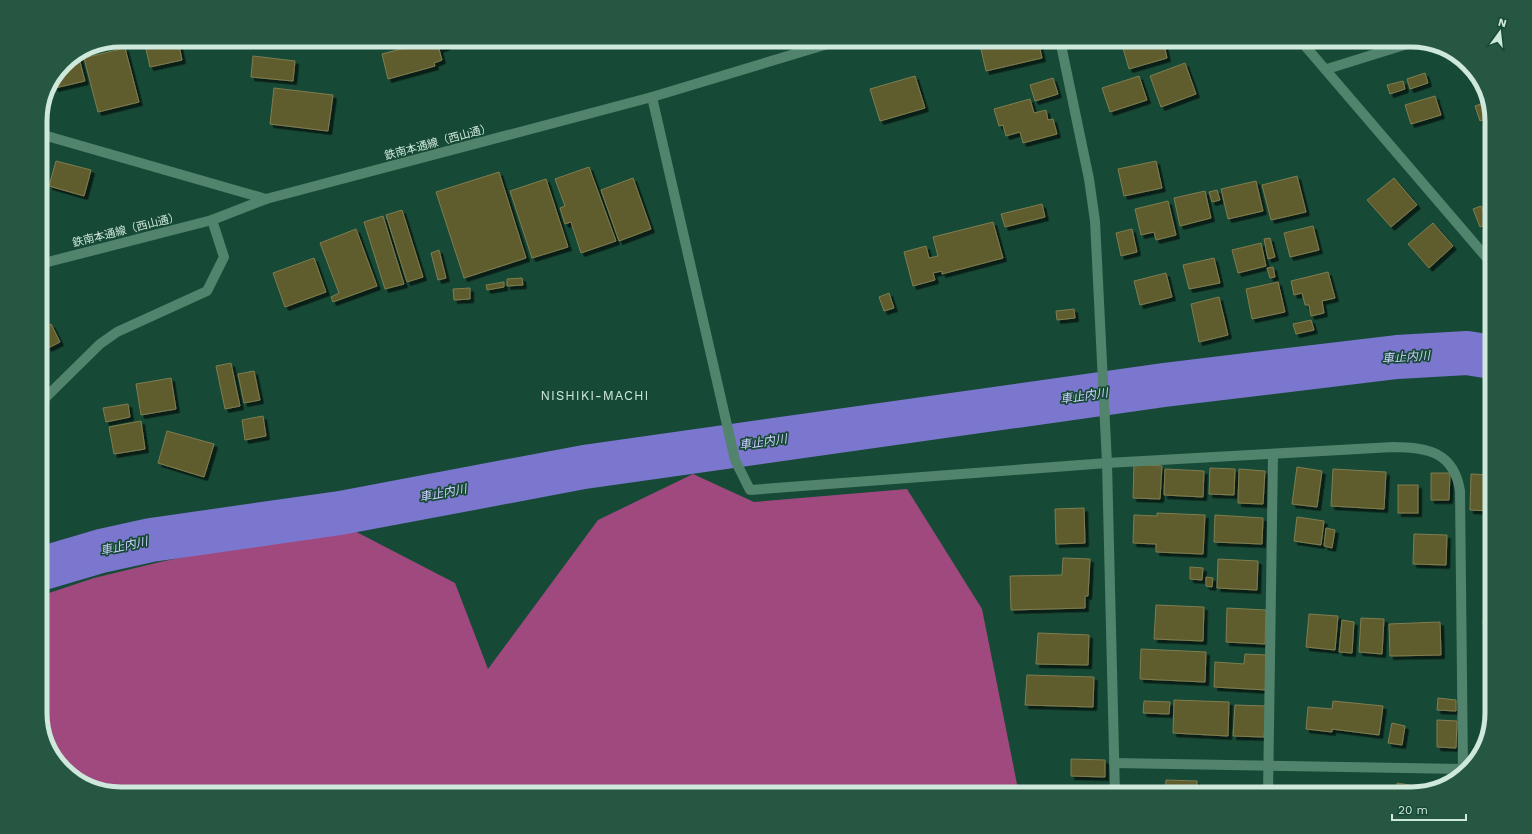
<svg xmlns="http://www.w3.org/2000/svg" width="1532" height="834" viewBox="0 0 1532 834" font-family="'Work Sans','Noto Sans JP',sans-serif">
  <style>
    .forest { fill: #9f497f }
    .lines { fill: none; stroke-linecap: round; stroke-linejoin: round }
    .river { stroke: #7b76ce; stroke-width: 44 }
    .building { fill: #5f5b2e; stroke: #807d4f; filter: url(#shadow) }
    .minor { stroke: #51836d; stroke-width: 10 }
    .tertiary { stroke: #51836d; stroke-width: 10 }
    .labels { text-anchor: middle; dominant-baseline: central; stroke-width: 3.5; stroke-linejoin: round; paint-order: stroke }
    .street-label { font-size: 11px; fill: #cee8db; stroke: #174a36 }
    .water-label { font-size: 12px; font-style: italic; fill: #cecffe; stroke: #174a36 }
    .quarter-label { font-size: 13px; letter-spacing: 1px; fill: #cee8db; stroke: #174a36 }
    .rim { fill: none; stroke: #cee8db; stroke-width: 5 }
  </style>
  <defs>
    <filter id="shadow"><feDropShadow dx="3.5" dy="3.5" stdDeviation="0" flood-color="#0009"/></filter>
  </defs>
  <rect width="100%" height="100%" fill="#174a36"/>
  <!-- forest -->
  <polygon class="forest" points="693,474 754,502 907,489 982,609 1019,794 121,794 85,786 54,758 40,719 40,596 94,578 160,562 341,524 455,583 488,669 598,520"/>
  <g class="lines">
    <!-- river -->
    <polyline class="river" points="40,569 101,551 151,540 340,513 584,467 1164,385 1397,357 1467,353 1492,357"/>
  </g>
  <!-- building -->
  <g class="building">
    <polygon points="144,40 178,40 182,60 150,67"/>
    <polygon points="419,40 445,40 447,46 439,49 442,60 434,63 435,66 388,79 382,54 420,44"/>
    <polygon points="979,40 1038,40 1042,58 986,71"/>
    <polygon points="1127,40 1163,40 1167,58 1129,69 1121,41"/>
    <polygon points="125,48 139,102 98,112 84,58"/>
    <polygon points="78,54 85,81 55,88 53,79 64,64"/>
    <polygon points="253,56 295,61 293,81 251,77"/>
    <polygon points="1185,63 1196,94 1161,107 1150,76"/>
    <polygon points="1425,73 1428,83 1410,89 1407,79"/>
    <polygon points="915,76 925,108 880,121 870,89"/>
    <polygon points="1139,76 1147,100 1110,112 1102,88"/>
    <polygon points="1053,78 1058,94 1035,101 1030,85"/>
    <polygon points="1403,81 1405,89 1390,94 1387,85"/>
    <polygon points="274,88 333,95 328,131 270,124"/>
    <polygon points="1435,96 1441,115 1411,124 1405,105"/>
    <polygon points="1030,99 1034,113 1046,110 1048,120 1053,119 1057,134 1023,143 1020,132 1006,136 1003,125 999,126 994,109"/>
    <polygon points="1487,102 1492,117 1480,121 1475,106"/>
    <polygon points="56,161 91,170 84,196 49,186"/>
    <polygon points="1156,161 1162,188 1124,196 1118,169"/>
    <polygon points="589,167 616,241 581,253 571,222 565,224 560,208 565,206 555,179"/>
    <polygon points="499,172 526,258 464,278 436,192"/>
    <polygon points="1297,176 1306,212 1271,220 1262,185"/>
    <polygon points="633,178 651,229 619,241 601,190"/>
    <polygon points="1394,178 1417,205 1391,227 1367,200"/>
    <polygon points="546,179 568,247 532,258 510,191"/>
    <polygon points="1256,181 1263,211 1228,219 1221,189"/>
    <polygon points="1217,190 1220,200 1212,202 1209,192"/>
    <polygon points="1205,191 1211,218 1180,226 1174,198"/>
    <polygon points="1168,201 1176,235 1156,240 1154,232 1141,235 1135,209"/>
    <polygon points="1042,204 1045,217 1005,227 1001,214"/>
    <polygon points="1481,206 1489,224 1480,227 1473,209"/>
    <polygon points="402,210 423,277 407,282 386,215"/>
    <polygon points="383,216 404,284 385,289 364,222"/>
    <polygon points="993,222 1003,258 942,274 942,271 933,273 935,280 913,286 904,252 926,246 929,258 938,256 933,237"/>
    <polygon points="1433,223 1453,246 1429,268 1408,244"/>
    <polygon points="1313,226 1319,250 1290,257 1284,233"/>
    <polygon points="356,229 377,286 333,302 331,297 339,293 320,243"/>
    <polygon points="1132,229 1137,252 1121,256 1116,233"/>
    <polygon points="1270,238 1275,257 1268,259 1264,239"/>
    <polygon points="1261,243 1266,266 1238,273 1232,250"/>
    <polygon points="439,250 446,278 438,280 431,253"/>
    <polygon points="314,258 326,292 285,307 273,273"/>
    <polygon points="1214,258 1220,283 1189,289 1183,265"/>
    <polygon points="1273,267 1275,277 1270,278 1267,268"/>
    <polygon points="1328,272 1335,298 1322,301 1324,313 1311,316 1309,305 1305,305 1302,293 1294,295 1291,281"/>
    <polygon points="1166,273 1172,297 1140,305 1134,281"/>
    <polygon points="522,278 523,285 507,286 507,279"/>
    <polygon points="504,282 504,287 487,290 486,285"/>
    <polygon points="1278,282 1285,312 1252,319 1246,289"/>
    <polygon points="470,288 470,299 454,300 453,289"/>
    <polygon points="889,293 894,308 884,311 879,297"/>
    <polygon points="1219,297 1228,335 1199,342 1191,304"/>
    <polygon points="1074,309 1075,318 1057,320 1056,311"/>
    <polygon points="1311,320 1314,330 1296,334 1293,324"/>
    <polygon points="51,324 60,342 48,348 40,330"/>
    <polygon points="231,363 240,406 225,409 216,366"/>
    <polygon points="254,371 260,400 244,403 238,374"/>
    <polygon points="171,378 176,409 141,415 136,384"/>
    <polygon points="128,404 130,417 106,422 103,408"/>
    <polygon points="263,416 266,436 245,440 242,420"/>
    <polygon points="141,421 145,449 114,454 109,427"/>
    <polygon points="167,431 214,444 204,477 158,463"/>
    <polygon points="1134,464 1162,466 1160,499 1133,498"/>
    <polygon points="1297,467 1322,471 1317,507 1292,504"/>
    <polygon points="1210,468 1235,469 1234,495 1209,494"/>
    <polygon points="1165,469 1204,471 1203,497 1164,495"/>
    <polygon points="1239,469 1265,471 1263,504 1238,503"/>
    <polygon points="1333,469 1386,472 1384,509 1331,506"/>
    <polygon points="1431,473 1450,473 1449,500 1431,500"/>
    <polygon points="1471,474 1492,475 1492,511 1470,510"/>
    <rect x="1398" y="485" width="20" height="28"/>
    <polygon points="1084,508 1085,543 1056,544 1055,509"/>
    <polygon points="1157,513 1205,515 1203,554 1156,552 1156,544 1133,543 1134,515 1157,516"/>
    <polygon points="1215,515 1263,518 1262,544 1214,542"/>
    <polygon points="1297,517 1324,521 1321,545 1294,541"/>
    <polygon points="1326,528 1335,530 1332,548 1324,546"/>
    <polygon points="1414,534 1447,535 1446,565 1413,564"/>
    <polygon points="1063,558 1090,559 1088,596 1085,596 1085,608 1011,610 1010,576 1062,575"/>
    <polygon points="1218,559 1258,561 1257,590 1217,588"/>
    <polygon points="1488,564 1492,564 1492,606 1487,606"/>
    <polygon points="1190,567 1203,568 1202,580 1190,579"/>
    <polygon points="1206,577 1213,578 1212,587 1206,586"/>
    <polygon points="1156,605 1204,607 1203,641 1154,639"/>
    <polygon points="1227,608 1266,610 1265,644 1226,642"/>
    <polygon points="1484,611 1492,612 1492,626 1483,625"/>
    <polygon points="1309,614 1338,616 1335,650 1306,647"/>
    <polygon points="1361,618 1384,619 1382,654 1359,652"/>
    <polygon points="1342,620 1354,622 1352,653 1339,652"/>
    <polygon points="1440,622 1441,655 1390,656 1389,624"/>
    <polygon points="1038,633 1089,635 1088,665 1036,664"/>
    <polygon points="1141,649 1206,652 1205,682 1140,679"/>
    <polygon points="1245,654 1268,655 1267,690 1214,687 1215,662 1244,664"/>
    <polygon points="1027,675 1094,677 1093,707 1025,705"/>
    <polygon points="1438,698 1456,700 1456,711 1437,710"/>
    <polygon points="1174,700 1229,702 1228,736 1173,733"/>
    <polygon points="1144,701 1170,702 1169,714 1143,713"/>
    <polygon points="1333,701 1383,706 1379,735 1332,729 1332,732 1306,729 1308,707 1332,709"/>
    <polygon points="1235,705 1266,706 1264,737 1233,736"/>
    <polygon points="1437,720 1457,721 1456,748 1437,747"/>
    <polygon points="1392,723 1405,726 1402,745 1388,743"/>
    <polygon points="1071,759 1105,760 1105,777 1071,776"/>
    <polygon points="1166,780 1197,781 1197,794 1165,794"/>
    <polygon points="1397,783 1429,788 1428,789 1411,794 1396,794"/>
  </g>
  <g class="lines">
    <!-- minor -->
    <g class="minor">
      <polyline points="1300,40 1492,264"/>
      <polyline points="1327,69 1417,41"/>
      <polyline points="652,97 735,460 750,490 1107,463 1095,221 1089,179 1060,40"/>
      <polyline points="40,134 266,199"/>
      <polyline points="40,403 100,344 117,332 207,291 224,257 212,220"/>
      <polyline points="1114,763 1463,769"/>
      <path d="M1115 794 1107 463 1393 447C1427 447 1454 452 1460 491L1463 771"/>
      <polyline points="1268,794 1273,454"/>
    </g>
    <!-- tertiary -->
    <polyline class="tertiary" points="40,264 212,220 266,199 652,97 841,40"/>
  </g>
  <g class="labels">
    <!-- street labels -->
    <g class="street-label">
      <text transform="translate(438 142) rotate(-15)">鉄南本通線（西山通）</text>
      <text transform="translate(126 230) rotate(-14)">鉄南本通線（西山通）</text>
    </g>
    <!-- water labels -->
    <g class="water-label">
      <text transform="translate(1406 357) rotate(-4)">車止内川</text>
      <text transform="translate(1084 396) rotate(-8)">車止内川</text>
      <text transform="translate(763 442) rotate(-8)">車止内川</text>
      <text transform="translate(443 493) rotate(-11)">車止内川</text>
      <text transform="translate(124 546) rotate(-12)">車止内川</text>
    </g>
    <!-- quarter labels -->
    <g class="quarter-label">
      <text x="595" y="395">NISHIKI-MACHI</text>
    </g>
  </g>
  <!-- crop -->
  <path d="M0 0H1532V834H0ZM121 47H1411A74 74 0 0 1 1485 121V713A74 74 0 0 1 1411 787H121A74 74 0 0 1 47 713V121A74 74 0 0 1 121 47Z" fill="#265743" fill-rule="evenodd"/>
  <path class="rim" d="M121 47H1411A74 74 0 0 1 1485 121V713A74 74 0 0 1 1411 787H121A74 74 0 0 1 47 713V121A74 74 0 0 1 121 47Z"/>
  <!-- north arrow -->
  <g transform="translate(1500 32) rotate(15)" stroke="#174a36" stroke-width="3" paint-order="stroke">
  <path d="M0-3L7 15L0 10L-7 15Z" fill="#cee8db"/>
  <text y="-6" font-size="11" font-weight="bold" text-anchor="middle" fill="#cee8db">N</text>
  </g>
  <!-- scale -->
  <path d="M1392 814v6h74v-6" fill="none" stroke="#cee8db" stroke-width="2"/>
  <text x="1398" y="814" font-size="12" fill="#cee8db" stroke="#174a36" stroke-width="3" paint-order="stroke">20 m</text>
</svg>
